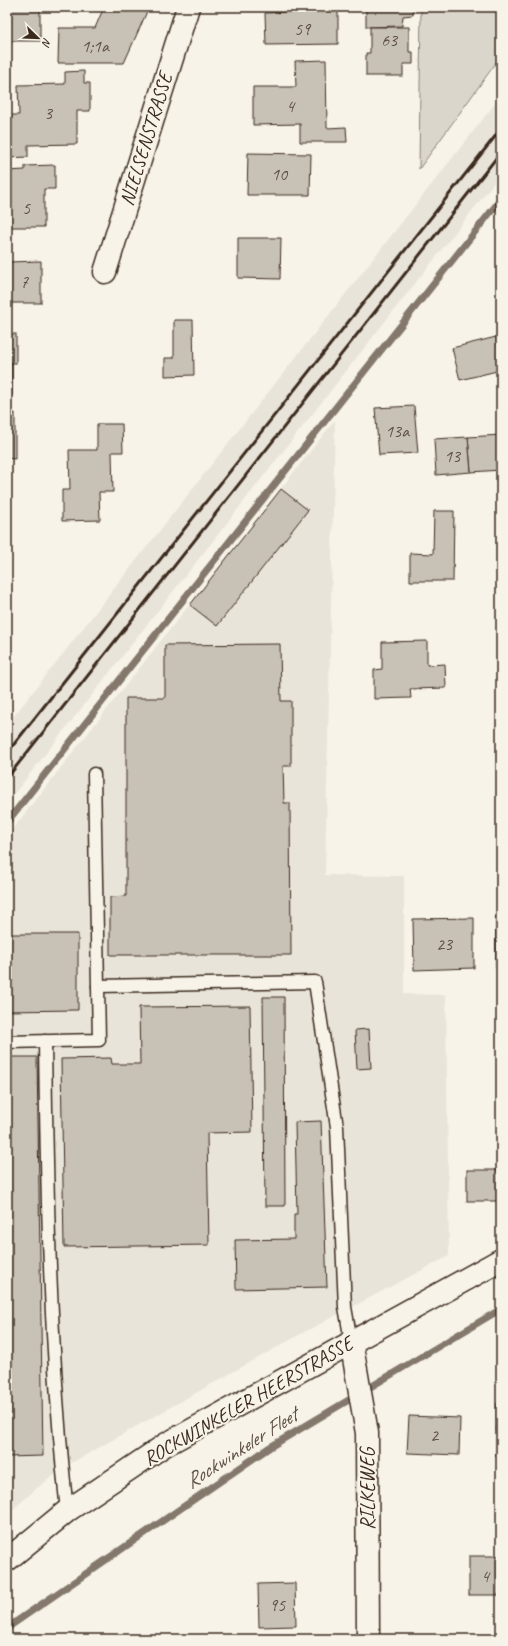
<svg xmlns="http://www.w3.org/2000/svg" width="508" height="1646" viewBox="0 0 508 1646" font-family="Caveat,sans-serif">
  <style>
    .built { fill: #e9e4d9 }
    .green { fill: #dbd6cb; stroke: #8b8074 }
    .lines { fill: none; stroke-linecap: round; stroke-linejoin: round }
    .stream { stroke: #84786c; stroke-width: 7 }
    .building { fill: #c8c1b6; stroke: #3b2a1e }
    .lane-casing { stroke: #3b2a1e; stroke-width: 15 }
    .street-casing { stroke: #3b2a1e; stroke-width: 25 }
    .secondary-casing { stroke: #3b2a1e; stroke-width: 25 }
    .lane { stroke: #f7f3e8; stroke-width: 12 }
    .street { stroke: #f7f3e8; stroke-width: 22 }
    .secondary { stroke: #f7f3e8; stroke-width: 22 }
    .rail { stroke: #3b2a1e; stroke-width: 3 }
    .labels { text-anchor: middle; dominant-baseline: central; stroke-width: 4; stroke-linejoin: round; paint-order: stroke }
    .number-label { font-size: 18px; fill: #5e5044 }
    .street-label { font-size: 20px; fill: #3b2a1e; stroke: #f7f3e8 }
    .water-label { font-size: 21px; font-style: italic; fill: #5f5145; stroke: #f7f3e8 }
  </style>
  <rect width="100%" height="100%" fill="#f7f3e8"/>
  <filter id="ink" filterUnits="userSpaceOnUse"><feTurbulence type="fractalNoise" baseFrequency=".025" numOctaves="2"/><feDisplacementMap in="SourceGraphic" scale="8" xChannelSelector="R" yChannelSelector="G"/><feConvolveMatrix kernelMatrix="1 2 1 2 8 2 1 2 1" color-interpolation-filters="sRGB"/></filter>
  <g filter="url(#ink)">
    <!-- built -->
    <g class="built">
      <polygon points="501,96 501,174 7,803 7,725"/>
      <polygon points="335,420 325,875 404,876 404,994 446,995 449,1256 297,1336 66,1466 37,1488 7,1515 7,836"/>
    </g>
    <!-- green -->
    <polygon class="green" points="421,7 501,7 501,56 419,169"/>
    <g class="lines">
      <!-- stream -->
      <g class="stream">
        <polyline points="7,822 501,199"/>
        <polyline points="7,1628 270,1447 501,1309"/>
      </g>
    </g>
    <!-- building -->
    <g class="building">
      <rect x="7" y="7" width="33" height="34"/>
      <polygon points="104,7 149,7 124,63 58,63 59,28 95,28"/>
      <polygon points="285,7 338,7 338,44 266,45 265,13 285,12"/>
      <polygon points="366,7 413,7 413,15 403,16 402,26 366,27"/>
      <polygon points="370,27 409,27 409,52 413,52 413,64 403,64 403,76 366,76 366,53 370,53"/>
      <polygon points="326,60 327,128 346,127 347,142 300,142 300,124 253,125 253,87 296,87 295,61"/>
      <polygon points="84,71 84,83 90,83 90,111 77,111 77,144 28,145 28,157 7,158 7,115 19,115 18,85 65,84 65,72"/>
      <polygon points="248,153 311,154 310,195 247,195"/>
      <polygon points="55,165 55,189 44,189 44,227 7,227 7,171 25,170 25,166"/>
      <polygon points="238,238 281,238 280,279 238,278"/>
      <polygon points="41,261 41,303 7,303 7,262"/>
      <polygon points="174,320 193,320 194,375 165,376 165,358 174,358"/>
      <rect x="7" y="334" width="9" height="29"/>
      <polygon points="496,337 501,358 501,370 460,380 452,348"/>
      <rect x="7" y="363" width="5" height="32"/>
      <polygon points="414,406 418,453 379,455 375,408"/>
      <polygon points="7,413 15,413 15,459 7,458"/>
      <polygon points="97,424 122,424 123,452 112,452 113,492 99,492 100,520 62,521 62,490 70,490 69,450 97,450"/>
      <polygon points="501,435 501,470 471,472 468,437"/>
      <polygon points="468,437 471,472 436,475 434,439"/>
      <polygon points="281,489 308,510 217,626 190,605"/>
      <polygon points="434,511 454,511 453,581 410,581 410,553 433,554"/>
      <polygon points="7,514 10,514 9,581 7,581"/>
      <polygon points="427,641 427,665 445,664 446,688 410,689 411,698 374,699 374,670 382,669 382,642"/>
      <polygon points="280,644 281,701 291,701 291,766 283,766 284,803 290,803 291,955 110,955 110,897 126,896 126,698 165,698 165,645"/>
      <rect x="496" y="917" width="5" height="51"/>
      <polygon points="474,918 474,968 414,970 413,919"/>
      <polygon points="7,934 78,934 78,1010 7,1011"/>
      <polygon points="263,997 284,997 285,1206 265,1206"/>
      <polygon points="250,1006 252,1132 207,1133 209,1245 64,1247 61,1059 111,1058 112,1064 140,1064 139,1007"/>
      <polygon points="369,1029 371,1068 357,1069 355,1030"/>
      <polygon points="7,1057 37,1057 43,1456 7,1457"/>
      <polygon points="321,1121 327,1287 236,1289 235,1240 294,1239 294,1214 297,1214 295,1122"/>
      <rect x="467" y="1170" width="33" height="31"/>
      <polygon points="497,1403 501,1403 501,1456 496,1456"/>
      <polygon points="409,1416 460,1418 459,1455 407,1453"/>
      <rect x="469" y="1556" width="32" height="39"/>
      <polygon points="295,1583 296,1626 259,1627 258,1584"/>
    </g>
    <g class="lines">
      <!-- lane casing -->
      <g class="lane-casing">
        <g id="lane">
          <polyline points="98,986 315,982 337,1127 345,1307 351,1341"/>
          <path d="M45 1041C47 1198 50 1355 67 1511"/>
          <polyline points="7,1042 99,1040 94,774"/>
        </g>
      </g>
      <!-- street casing -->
      <g class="street-casing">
        <g id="street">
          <polyline points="105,272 188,7"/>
          <polyline points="351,1341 367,1433 368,1639"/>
        </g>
      </g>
      <!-- secondary casing -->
      <g class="secondary-casing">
        <polyline id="secondary" points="7,1560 67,1511 165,1445 501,1260"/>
      </g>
      <!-- lane -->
      <use href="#lane" class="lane"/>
      <!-- street -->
      <use href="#street" class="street"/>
      <!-- secondary -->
      <use href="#secondary" class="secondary"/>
      <!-- rail -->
      <g class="rail">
        <polyline points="7,753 501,129"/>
        <polyline points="7,778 501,152"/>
      </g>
    </g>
  </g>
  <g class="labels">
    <!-- number labels -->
    <g class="number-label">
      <text x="302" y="29">59</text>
      <text x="389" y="40">63</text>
      <text x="95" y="46">1;1a</text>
      <text x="290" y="106">4</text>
      <text x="48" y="113">3</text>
      <text x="279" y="174">10</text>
      <text x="26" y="208">5</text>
      <text x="24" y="282">7</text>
      <text x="397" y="431">13a</text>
      <text x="452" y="456">13</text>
      <text x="444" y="944">23</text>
      <text x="434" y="1435">2</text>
      <text x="485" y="1576">4</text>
      <text x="277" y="1605">95</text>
    </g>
    <!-- street labels -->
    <g class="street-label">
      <text transform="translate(146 139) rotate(-73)">NIELSENSTRASSE</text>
      <text transform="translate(248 1401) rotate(-30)">ROCKWINKELER HEERSTRASSE</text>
      <text transform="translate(367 1489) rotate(-90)">RILKEWEG</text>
    </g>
    <!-- water labels -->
    <g class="water-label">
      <text transform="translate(241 1448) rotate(-33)">Rockwinkeler Fleet</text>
    </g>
  </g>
  <!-- margin -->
  <rect width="508" height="1646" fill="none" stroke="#f7f3e8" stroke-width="24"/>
  <rect x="12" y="12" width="484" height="1622" fill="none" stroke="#3b2a1e" stroke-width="1.5" filter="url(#ink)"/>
  <!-- north arrow -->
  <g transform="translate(38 38) rotate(113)" stroke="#f7f3e8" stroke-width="3" paint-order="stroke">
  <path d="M0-3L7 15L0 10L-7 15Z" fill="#3b2a1e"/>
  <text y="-6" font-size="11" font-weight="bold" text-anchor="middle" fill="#3b2a1e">N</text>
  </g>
</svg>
